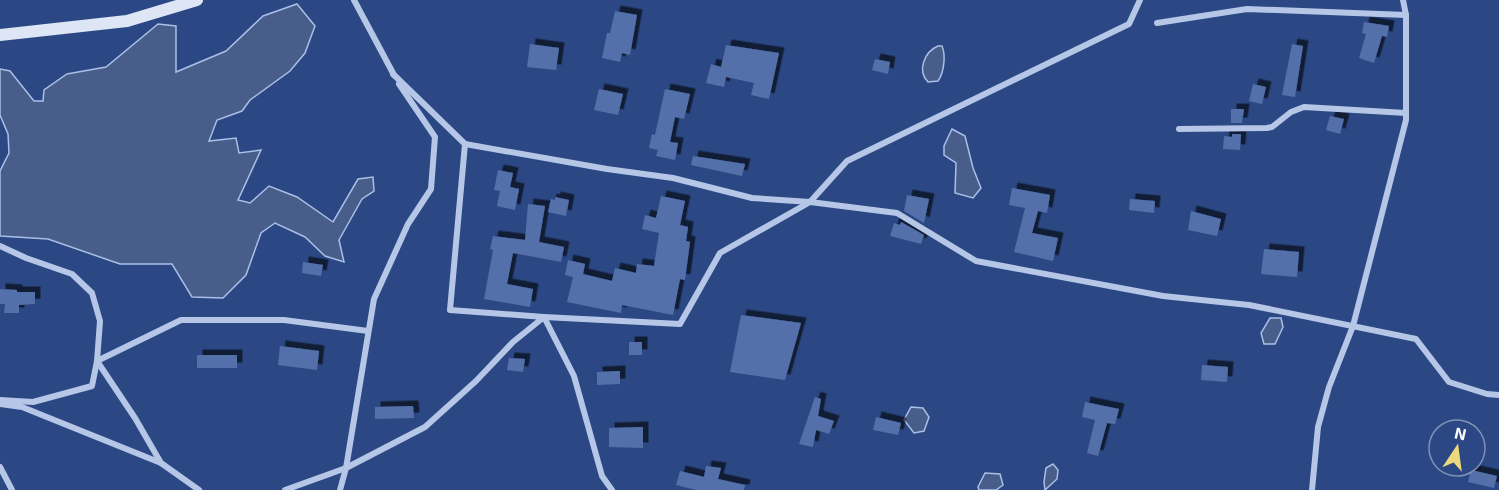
<svg xmlns="http://www.w3.org/2000/svg" width="1499" height="490" viewBox="0 0 1499 490" font-family="'Exo 2',sans-serif">
  <style>
    .water { fill: #485d89; stroke: #aabfe7; stroke-width: 1.5 }
    .building { fill: #5370ab; filter: url(#shadow) }
    .lines { fill: none; stroke-linecap: round; stroke-linejoin: round }
    .street { stroke: #b5c6e7; stroke-width: 6 }
    .secondary { stroke: #dee6f6; stroke-width: 12 }
  </style>
  <defs>
    <filter id="shadow"><feDropShadow dx="5.5" dy="-5.5" stdDeviation="0" flood-color="#0009"/></filter>
  </defs>
  <rect width="100%" height="100%" fill="#2b4884"/>
  <!-- water -->
  <g class="water">
    <polygon points="297,4 315,26 305,53 290,71 250,100 242,111 217,120 209,141 236,138 239,153 261,150 238,200 250,203 269,186 297,197 333,222 358,179 373,177 374,191 362,199 339,240 344,262 325,256 305,237 275,223 261,233 246,275 223,298 192,297 172,264 120,264 48,239 0,236 0,171 9,153 8,134 0,115 0,69 10,71 34,101 43,101 44,90 67,74 106,67 158,24 176,26 176,72 226,51 263,16"/>
    <path d="M938 46H942C946 55 944 73 938 81L928 82C917 71 924 52 938 46Z"/>
    <polygon points="952,129 965,136 973,168 981,188 973,198 955,193 956,163 944,155 944,146"/>
    <polygon points="1270,318 1281,318 1283,327 1275,344 1264,344 1261,333"/>
    <polygon points="911,407 923,408 929,417 924,431 914,433 904,420"/>
    <polygon points="1053,464 1058,470 1057,479 1045,490 1044,482 1046,468"/>
    <polygon points="985,473 1000,474 1003,485 996,490 979,490 978,487"/>
  </g>
  <!-- building -->
  <g class="building">
    <polygon points="615,11 637,15 630,55 622,53 620,62 602,58 607,33 610,33"/>
    <polygon points="1364,22 1389,26 1387,37 1382,36 1374,63 1359,58 1366,34 1362,33"/>
    <polygon points="530,44 559,48 556,70 527,67"/>
    <polygon points="1292,44 1303,46 1295,97 1282,95"/>
    <polygon points="726,45 779,53 769,99 751,95 754,83 726,77 724,87 706,83 711,64 721,67"/>
    <polygon points="875,59 890,62 888,74 872,70"/>
    <polygon points="1253,84 1266,87 1262,104 1249,101"/>
    <polygon points="599,89 623,94 618,115 594,110"/>
    <polygon points="665,89 690,94 684,119 675,117 670,142 678,143 675,160 656,156 658,150 649,148 652,134 655,135"/>
    <polygon points="1231,109 1244,109 1242,123 1231,123"/>
    <polygon points="1330,116 1344,119 1340,134 1326,130"/>
    <polygon points="1232,134 1241,134 1240,150 1223,149 1224,136 1232,137"/>
    <polygon points="693,156 745,164 742,176 691,165"/>
    <polygon points="498,170 513,173 510,187 519,189 515,210 497,206 500,191 494,190"/>
    <polygon points="1012,188 1050,195 1047,213 1038,211 1032,233 1058,238 1053,261 1014,252 1025,208 1009,205"/>
    <polygon points="907,195 929,199 924,223 904,211"/>
    <polygon points="661,196 685,201 680,225 688,227 686,241 690,242 685,280 680,279 673,315 622,305 621,313 567,302 573,277 565,275 568,260 585,264 583,274 612,281 615,268 636,273 637,264 654,266 659,233 642,229 645,215 656,218"/>
    <polygon points="555,197 569,200 566,216 548,212 551,199 555,200"/>
    <polygon points="1130,199 1155,201 1154,213 1129,210"/>
    <polygon points="528,204 545,206 539,242 564,247 561,262 513,253 507,284 533,289 530,307 484,299 493,250 490,249 493,236 525,240"/>
    <polygon points="1191,211 1221,219 1217,236 1188,230"/>
    <polygon points="901,222 924,235 921,244 890,236 894,223 900,225"/>
    <polygon points="1264,249 1299,252 1297,277 1261,274"/>
    <polygon points="303,262 323,265 321,276 302,273"/>
    <polygon points="0,289 17,290 17,292 35,292 35,304 19,305 19,313 4,313 5,304 0,304"/>
    <polygon points="741,315 801,323 785,380 730,372"/>
    <rect x="629" y="342" width="13" height="13"/>
    <polygon points="280,346 319,351 317,370 278,365"/>
    <rect x="197" y="355" width="40" height="13"/>
    <polygon points="509,358 525,359 523,372 507,370"/>
    <polygon points="1202,365 1228,367 1227,382 1201,380"/>
    <polygon points="620,371 620,384 597,385 597,372"/>
    <polygon points="815,397 821,399 818,416 834,421 829,434 816,430 813,447 799,444"/>
    <polygon points="1085,402 1119,409 1115,424 1107,423 1098,456 1087,453 1095,420 1082,417"/>
    <polygon points="413,406 414,418 375,419 375,407"/>
    <polygon points="876,417 901,423 898,435 873,430"/>
    <polygon points="643,427 643,448 609,447 609,428"/>
    <polygon points="706,466 721,468 718,479 745,485 744,490 696,490 676,485 680,471 704,477"/>
    <polygon points="1471,470 1497,476 1494,488 1468,482"/>
  </g>
  <g class="lines">
    <!-- street -->
    <g class="street">
      <polyline points="354,0 394,75"/>
      <polyline points="1157,23 1247,9 1406,15"/>
      <polyline points="393,74 465,144 450,310 544,317 574,376 602,476 612,490"/>
      <polyline points="1179,129 1267,128 1272,127 1291,112 1304,107 1406,113"/>
      <polyline points="465,144 607,169 673,178 752,198 810,202 897,213 976,261 1163,296 1249,305 1416,339 1449,382 1487,394 1499,395"/>
      <polyline points="0,246 26,258 72,274 92,293 100,321 97,361 135,418 161,463"/>
      <polyline points="0,400 33,402 92,386 97,361 181,320 284,320 368,331"/>
      <polyline points="0,404 22,407 161,463 199,490"/>
      <polyline points="0,467 12,490"/>
      <polyline points="285,490 346,468 425,427 476,381 513,342 544,317 680,324 720,253 810,202 847,161 1129,24 1140,0"/>
      <polyline points="340,490 346,468 374,299 408,224 431,189 435,137 399,84"/>
      <polyline points="1312,490 1318,427 1329,387 1353,326 1406,120 1406,15 1403,0"/>
    </g>
    <!-- secondary -->
    <polyline class="secondary" points="0,35 127,21 197,0"/>
  </g>
  <!-- north arrow -->
  <g transform="translate(1457 448) rotate(13)"><circle r="28" fill="#2b4884" stroke="#8091b5" stroke-width="1.5"/>
  <path d="M0-4.5L10 22L0 15L-10 22Z" fill="#edd97d"/>
  <text y="-9" font-size="16" font-weight="bold" text-anchor="middle" fill="#ffffff">N</text>
  </g>
</svg>
